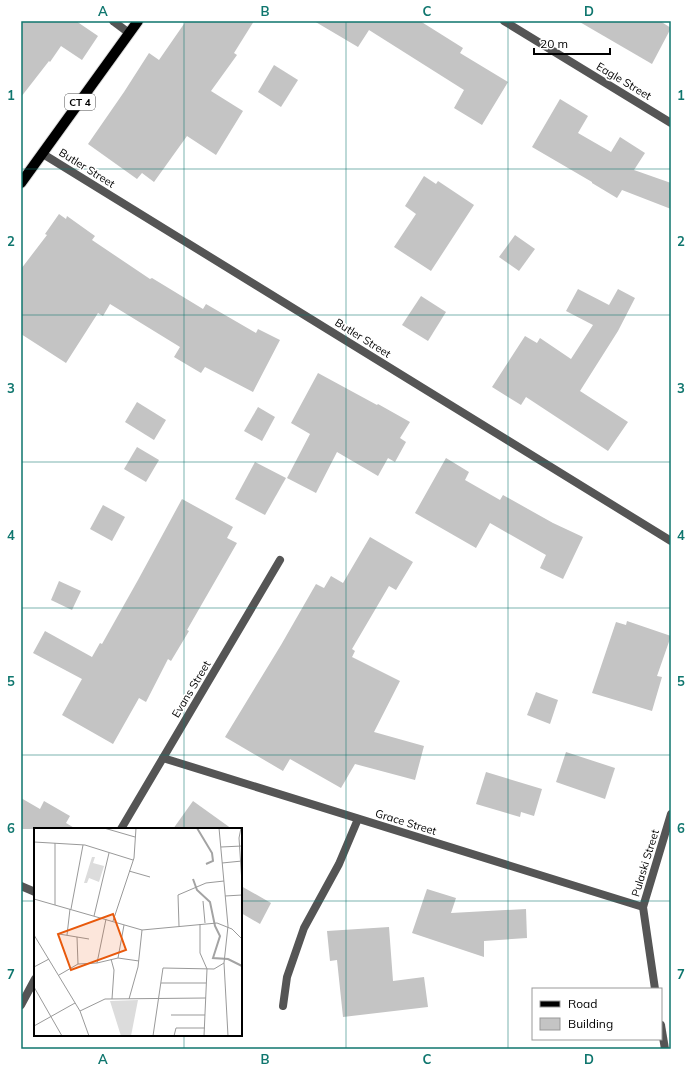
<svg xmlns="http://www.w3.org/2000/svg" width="692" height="1070" viewBox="0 0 692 1070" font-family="Mulish,sans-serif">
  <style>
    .building { fill: #c4c4c4 }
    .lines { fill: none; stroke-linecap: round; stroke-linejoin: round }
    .primary-casing { stroke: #dbdbdb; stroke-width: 12 }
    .lane { stroke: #555; stroke-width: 8 }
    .street { stroke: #555; stroke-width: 8 }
    .primary { stroke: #000; stroke-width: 10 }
    .grid { fill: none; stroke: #0f766e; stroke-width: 1; stroke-opacity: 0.55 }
    .labels { text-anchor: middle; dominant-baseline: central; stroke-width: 3.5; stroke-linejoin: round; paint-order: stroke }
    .shield { fill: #fff; stroke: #4c4c4c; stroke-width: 1 }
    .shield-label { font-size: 10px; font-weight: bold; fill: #000 }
    .street-label { font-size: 11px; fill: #000; stroke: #fff }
    .inset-river { fill: none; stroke: #a3a3a3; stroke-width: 2 }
    .inset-road { fill: none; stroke: #999; stroke-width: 1 }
    .view { fill: #e8590c; fill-opacity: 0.15; stroke: #e8590c; stroke-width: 2 }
    .inset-edge { fill: none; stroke: #000; stroke-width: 2 }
    .neatline { fill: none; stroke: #0f766e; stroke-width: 1.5 }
    .grid-label { font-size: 13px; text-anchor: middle; font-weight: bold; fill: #0f766e }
  </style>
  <rect width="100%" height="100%" fill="#fff"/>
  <!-- building -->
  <g class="building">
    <polygon points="21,21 76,21 98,36 82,60 61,46 50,62 49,61 21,97"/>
    <polygon points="186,21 254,21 234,53 237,55 211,91 243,111 216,155 187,136 154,182 142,173 137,179 88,144 124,92 149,53 159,60"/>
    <polygon points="314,21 420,21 463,48 460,53 508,82 482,125 454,108 464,90 369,30 358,47"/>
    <polygon points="578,21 660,21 671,28 652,64"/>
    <polygon points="274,65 298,80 281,107 258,92"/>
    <polygon points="560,99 588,116 578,133 611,152 620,137 645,153 634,170 671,183 671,209 622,190 617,198 592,183 592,182 532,147"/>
    <polygon points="424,176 436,184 438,181 474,205 431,271 394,247 416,214 405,206"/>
    <polygon points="59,214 66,219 67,216 95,236 92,240 150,279 152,278 203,309 206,304 256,333 258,329 280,340 253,392 205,367 201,373 174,357 180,347 110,304 103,316 98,313 66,363 21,334 21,269 47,235 45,234"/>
    <polygon points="515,235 535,249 519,271 499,257"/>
    <polygon points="578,289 609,305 618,289 635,298 618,331 580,391 628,422 608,451 526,397 521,405 492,387 525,336 537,343 540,338 571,359 593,325 566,311"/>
    <polygon points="421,296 446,312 428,341 402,325"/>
    <polygon points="318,373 377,405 378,404 410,422 400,438 406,442 395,462 388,458 378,476 337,452 316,493 287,478 310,434 291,423"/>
    <polygon points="137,402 166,420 154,440 125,422"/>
    <polygon points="258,407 275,417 262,441 244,431"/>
    <polygon points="137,447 159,460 146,482 124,469"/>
    <polygon points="446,458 469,472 465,480 500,500 503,495 553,523 583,537 563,579 540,568 546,555 490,523 476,548 415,513"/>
    <polygon points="255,462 286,478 265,515 235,499"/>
    <polygon points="182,499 233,527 227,538 237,543 187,630 189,631 171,661 168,659 146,702 139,698 113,744 62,715 82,679 33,653 45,631 92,657 100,643 102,644 138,580"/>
    <polygon points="103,505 125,517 112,541 90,529"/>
    <polygon points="370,537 413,562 396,590 389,586 352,649 355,651 352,657 400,681 374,732 424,746 415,780 355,764 341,788 290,759 283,771 225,737 281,645 316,584 324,588 331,576 343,583"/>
    <polygon points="59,581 81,591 72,610 51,600"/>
    <polygon points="627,621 671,636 657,676 662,677 652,711 592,693 616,622 626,625"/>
    <polygon points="536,692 558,700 550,724 527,715"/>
    <polygon points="566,752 615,768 605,799 556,782"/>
    <polygon points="486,772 542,789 534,816 521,812 520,817 476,804"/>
    <polygon points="21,798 40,809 44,801 70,816 66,823 76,829 21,829"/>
    <polygon points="193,801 232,829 173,829"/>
    <polygon points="241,886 271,903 260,924 241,913"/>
    <polygon points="427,889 456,898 451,913 526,909 527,938 484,941 484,957 412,933"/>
    <polygon points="389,927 393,981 424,977 428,1007 343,1017 337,960 330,961 327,931"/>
  </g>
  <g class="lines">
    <!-- primary casing -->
    <g class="primary-casing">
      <polyline id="primary" points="21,183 138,21"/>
    </g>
    <!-- lane -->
    <polyline class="lane" points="283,1006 287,977 304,928 339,864 358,819"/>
    <!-- street -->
    <g class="street">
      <polyline points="113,21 129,33"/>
      <polyline points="504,21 671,123"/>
      <polyline points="43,154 671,541"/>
      <polyline points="163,758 643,907"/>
      <polyline points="121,829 280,560"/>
      <polyline points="21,886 35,892"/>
      <polyline points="655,989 643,907 671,814"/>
      <polyline points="21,1005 35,979"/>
      <polyline points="661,1025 665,1049"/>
    </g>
    <!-- primary -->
    <use href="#primary" class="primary"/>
  </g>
  <!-- grid -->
  <path class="grid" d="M184 21V829M346 21V1049M508 21V1049M21 169H671M21 315H671M21 462H671M21 608H671M21 755H671M21 901H35M241 901H671M184 1035V1049"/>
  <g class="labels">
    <!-- shield labels -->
    <rect class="shield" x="65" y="94" width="30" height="16" rx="3"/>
    <g class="shield-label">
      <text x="80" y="102">CT 4</text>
    </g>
    <!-- street labels -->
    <g class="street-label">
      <text transform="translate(624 81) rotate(31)">Eagle Street</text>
      <text transform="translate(87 168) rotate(32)">Butler Street</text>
      <text transform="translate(363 338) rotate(32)">Butler Street</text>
      <text transform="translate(191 689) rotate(-59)">Evans Street</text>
      <text transform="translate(406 822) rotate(17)">Grace Street</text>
      <text transform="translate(645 863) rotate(-73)">Pulaski Street</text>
    </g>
  </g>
  <!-- overview -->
  <g transform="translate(34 828)">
    <rect width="208" height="208" fill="#fff"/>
    <path d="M58 29H61L59 35 70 38 65 54 55 50 53 55H50ZM104 172 97 208H87L76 173Z" fill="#dcdcdc"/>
    <path class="inset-river" d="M163 0 178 25 179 33 172 36M159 51 163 62 176 74 181 98 186 108 179 130 194 131 208 138"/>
    <path class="inset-road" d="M70 0 101 9M185 0 194 98 190 135 194 208M207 0 205 10 208 55M0 14 51 17 99 32M187 19 208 18M188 35 208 33M95 43 116 49M191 68 208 67M0 71 108 102 183 95 198 101 208 111M169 73 171 95M21 77V15M37 81 49 17M60 88 75 25M79 93 100 30 102 0M166 96V125L173 141 170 208M145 98 144 67 172 55 190 53M25 106 55 111M0 107 46 183 55 208M33 107 36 81M43 109 44 136M84 130 90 97M77 131 80 142 78 171M63 135 72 91M0 139 15 131M25 147 44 136 63 135 84 130 105 133M127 155H172M0 159 28 208M95 171 104 139 108 102M46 183 71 171 172 170M137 187H171M0 198 41 175M119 208 129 140 180 141 190 135M140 208 142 200H171"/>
    <path class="view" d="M79 86 92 122 37 142 24 106Z"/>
    <rect width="208" height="208" class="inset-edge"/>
  </g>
  <!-- border -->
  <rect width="692" height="1070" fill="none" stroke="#ffffff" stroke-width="44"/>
  <!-- legend -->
  <rect x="532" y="988" width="130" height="52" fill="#ffffff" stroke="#999999"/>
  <rect x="540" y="1001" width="20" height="6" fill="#000000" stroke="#999999"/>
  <text x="568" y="1008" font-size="12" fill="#000000">Road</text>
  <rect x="540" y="1018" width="20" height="12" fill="#c4c4c4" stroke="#999999"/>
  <text x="568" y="1028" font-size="12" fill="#000000">Building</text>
  <!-- scale -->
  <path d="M534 48v6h76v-6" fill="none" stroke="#000000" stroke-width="2"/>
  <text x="540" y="48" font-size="12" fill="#000000" stroke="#ffffff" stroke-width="3" paint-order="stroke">20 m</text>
  <rect x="22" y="22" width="648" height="1026" class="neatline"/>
  <g class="grid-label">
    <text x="103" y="16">A</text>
    <text x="265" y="16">B</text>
    <text x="427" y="16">C</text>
    <text x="589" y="16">D</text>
    <text x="11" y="100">1</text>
    <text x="681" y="100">1</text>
    <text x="11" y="246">2</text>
    <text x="681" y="246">2</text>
    <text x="11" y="393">3</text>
    <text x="681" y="393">3</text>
    <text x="11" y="540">4</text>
    <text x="681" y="540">4</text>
    <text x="11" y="686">5</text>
    <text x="681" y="686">5</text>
    <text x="11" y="833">6</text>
    <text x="681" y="833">6</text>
    <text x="11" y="979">7</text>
    <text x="681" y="979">7</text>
    <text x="103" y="1064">A</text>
    <text x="265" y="1064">B</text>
    <text x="427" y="1064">C</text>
    <text x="589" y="1064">D</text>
  </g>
</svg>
